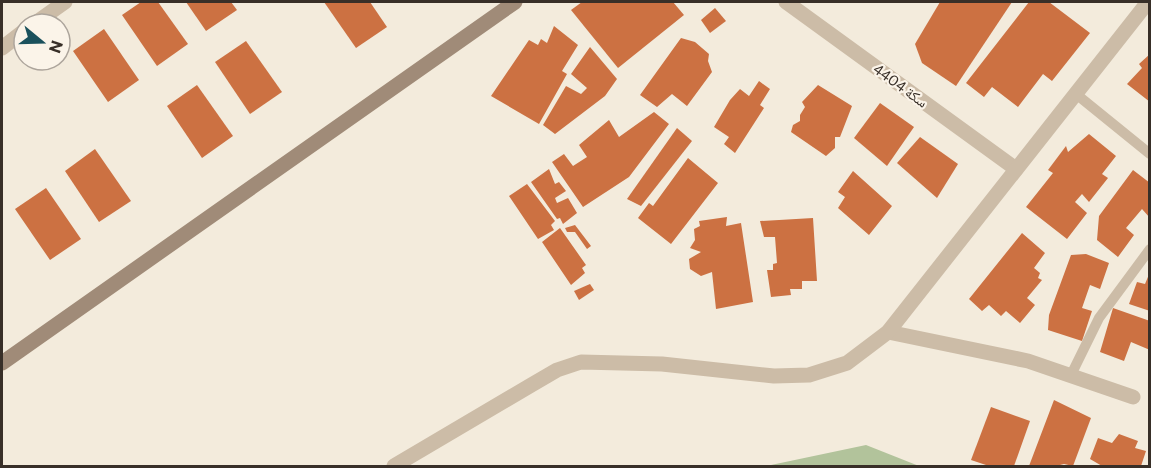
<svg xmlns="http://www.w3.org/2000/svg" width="1151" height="468" viewBox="0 0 1151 468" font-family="Commissioner,'Noto Naskh Arabic',sans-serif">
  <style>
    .green { fill: #b2c39b }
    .building { fill: #cc7142 }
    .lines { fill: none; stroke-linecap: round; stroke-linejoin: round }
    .lane { stroke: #ccbca7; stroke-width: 10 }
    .street { stroke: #ccbca7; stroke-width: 15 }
    .secondary { stroke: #a08b78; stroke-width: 15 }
    .labels { text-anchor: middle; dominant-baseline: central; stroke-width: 4.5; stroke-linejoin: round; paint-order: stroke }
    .street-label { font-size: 15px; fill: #382f28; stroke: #fbf4e9 }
  </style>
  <rect width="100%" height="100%" fill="#f3ebdc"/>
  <!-- green -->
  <polygon class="green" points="866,445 919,466 769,466 771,465"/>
  <!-- building -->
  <g class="building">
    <polygon points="141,2 158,2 188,44 157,66 122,15"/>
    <polygon points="186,2 231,2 237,10 206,31"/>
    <polygon points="324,2 370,2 387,27 356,48"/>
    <polygon points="582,2 673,2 684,15 618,68 571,10"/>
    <polygon points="940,2 1012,2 956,86 922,63 915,44"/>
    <polygon points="1029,2 1049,2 1090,33 1052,81 1043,74 1018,107 992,87 984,97 966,83"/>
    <polygon points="715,8 726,21 710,33 701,20"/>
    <polygon points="554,26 578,45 562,71 567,74 539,124 491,96 529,40 538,45 541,39 547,43"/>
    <polygon points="104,29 139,80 108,102 73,51"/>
    <polygon points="681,38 695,42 709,54 708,61 712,72 687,106 672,94 657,107 640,95"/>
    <polygon points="246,41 282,92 250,114 215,62"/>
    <polygon points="590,47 617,79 605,96 555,134 543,125 566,86 581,94 587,88 571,74"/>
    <polygon points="1150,54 1150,102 1127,84 1142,68 1139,64"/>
    <polygon points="759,81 770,89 760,105 764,108 735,153 724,144 729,137 714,127 730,100 740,89 749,96"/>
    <polygon points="197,85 233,136 202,158 167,106"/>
    <polygon points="818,85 852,106 840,137 835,137 835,148 826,156 791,132 793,125 800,121 800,115 805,107 802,102"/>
    <polygon points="880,103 914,127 887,166 854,138"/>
    <polygon points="654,112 669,124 629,177 583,207 552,162 564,154 573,166 587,157 579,145 609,120 619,137"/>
    <polygon points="677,128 692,141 641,206 627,199"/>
    <polygon points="1089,134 1116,156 1102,174 1108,178 1089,202 1082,194 1075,202 1087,213 1067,239 1026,207 1053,173 1048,170 1066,146 1068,152"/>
    <polygon points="920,137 958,164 937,198 897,163"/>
    <polygon points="95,149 131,201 99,222 65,171"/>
    <polygon points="688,158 718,183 671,244 638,218 649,203 653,206"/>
    <polygon points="549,169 555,184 559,182 566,191 555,198 557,203 568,198 577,213 563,224 560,218 557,219 531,182"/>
    <polygon points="1133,170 1150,183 1150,218 1142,209 1126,228 1134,235 1118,257 1097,240 1099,216"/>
    <polygon points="853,171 892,206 869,235 838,208 845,197 838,192"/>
    <polygon points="527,184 555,221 551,225 554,230 538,239 509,196"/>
    <polygon points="46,188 81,239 50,260 15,209"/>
    <polygon points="727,217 726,226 741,223 753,302 716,309 712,272 701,276 690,269 689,259 701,252 690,248 695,240 694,229 700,226 699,221"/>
    <polygon points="813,218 817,281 802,281 802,289 790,289 791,295 771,297 767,270 773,270 773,264 777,263 775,237 764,237 760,221"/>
    <polygon points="575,225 591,246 587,249 575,232 567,232 565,228"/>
    <polygon points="560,228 586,265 582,268 585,273 571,285 542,242"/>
    <polygon points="1022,233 1045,253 1034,268 1040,273 1038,278 1042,280 1027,298 1035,305 1020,323 1006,311 1001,316 989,305 982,311 969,299"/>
    <polygon points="1086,254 1109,263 1100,289 1090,285 1082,308 1092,311 1082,341 1048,330 1049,315 1071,255"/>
    <polygon points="1150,272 1150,311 1129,304 1137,282 1145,284"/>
    <polygon points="590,284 594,290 579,300 574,291"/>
    <polygon points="1113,308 1150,321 1150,350 1131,342 1124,361 1100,352"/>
    <polygon points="1054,400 1091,418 1073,466 1064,464 1056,466 1029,466"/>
    <polygon points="991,407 1030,421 1014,466 989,466 971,460"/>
    <polygon points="1119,434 1138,441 1135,448 1146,451 1141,466 1102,466 1090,459 1098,438 1112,443"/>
  </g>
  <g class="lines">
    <!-- lane -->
    <g class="lane">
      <polyline points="1076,94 1150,154"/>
      <polyline points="1071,375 1099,318 1150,249"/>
    </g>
    <!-- street -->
    <g class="street">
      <polyline points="786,2 1016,169"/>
      <polyline points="34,24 65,2"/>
      <polyline points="2,48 24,31"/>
      <polyline points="888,332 1028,361 1133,397"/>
      <polyline points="394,466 533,384 557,370 581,362 662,364 774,376 809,375 847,363 888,332 1148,2"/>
    </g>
    <!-- secondary -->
    <polyline class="secondary" points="2,363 515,2"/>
  </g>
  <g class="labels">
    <!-- street labels -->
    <g class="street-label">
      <text transform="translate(901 85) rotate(36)">سكة 4404</text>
    </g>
  </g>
  <!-- border -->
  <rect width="1151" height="468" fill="none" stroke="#382f28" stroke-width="6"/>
  <!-- north arrow -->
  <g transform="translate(42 42) rotate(109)"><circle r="28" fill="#fbf4e9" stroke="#ada59c" stroke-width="1.5"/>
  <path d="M0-4.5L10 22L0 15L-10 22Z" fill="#1b515c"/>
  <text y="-9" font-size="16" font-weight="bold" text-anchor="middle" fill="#382f28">N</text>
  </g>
</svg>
